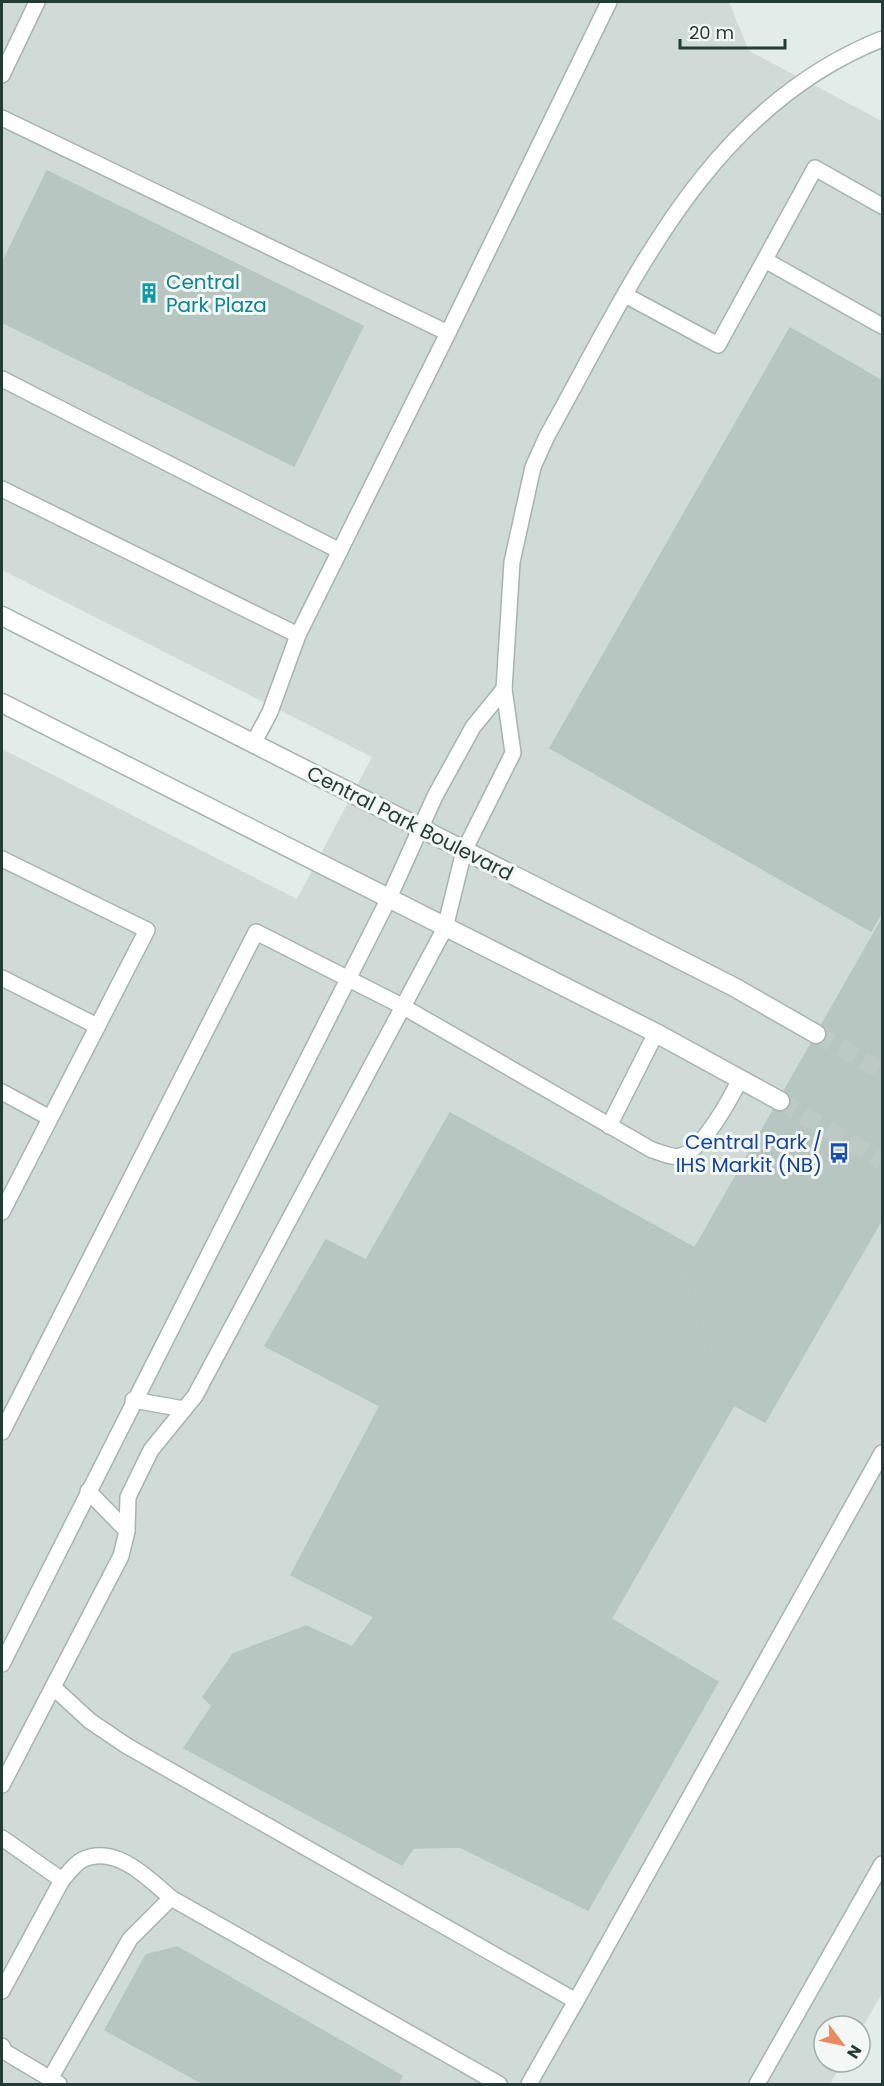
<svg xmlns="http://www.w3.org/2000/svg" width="884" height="2086" viewBox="0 0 884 2086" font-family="Poppins,sans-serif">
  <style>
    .built { fill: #d0dbd7 }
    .building { fill: #b8c6c1; stroke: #b5c5bf; stroke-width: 1.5 }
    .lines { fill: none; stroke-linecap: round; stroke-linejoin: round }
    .tertiary-tunnel { stroke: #bcc9c4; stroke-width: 18; stroke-dasharray: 18 9; stroke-linecap: butt }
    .service-casing { stroke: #a5b4af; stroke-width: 18 }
    .tertiary-casing { stroke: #a5b4af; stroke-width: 21 }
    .service { stroke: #fff; stroke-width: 15 }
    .tertiary { stroke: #fff; stroke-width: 18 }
    .labels { text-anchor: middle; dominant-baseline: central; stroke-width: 6; stroke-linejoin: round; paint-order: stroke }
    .culture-label { font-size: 20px; fill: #0d838f; stroke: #f3f8f6; text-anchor: start }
    .street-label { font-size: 20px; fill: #233c36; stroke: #f3f8f6 }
    .transit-label { font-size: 20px; fill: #164399; stroke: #f3f8f6; text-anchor: end }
  </style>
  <rect width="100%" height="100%" fill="#e2ece8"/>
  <!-- built -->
  <polygon class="built" points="2,2 729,2 749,51 882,121 882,1993 860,2032 860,2026 824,2026 824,2062 843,2062 830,2084 2,2084 2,749 297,899 372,757 2,570"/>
  <!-- building -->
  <g class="building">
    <polygon points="47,171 363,326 294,466 2,322 2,264"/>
    <polygon points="790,328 882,381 882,911 871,931 550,748"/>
    <polygon points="882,919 882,1219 765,1422 723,1399 684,1267"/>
    <polygon points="450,1113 695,1248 684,1267 723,1399 734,1405 611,1619 718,1682 588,1910 460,1847 413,1848 402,1865 184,1748 212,1706 203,1697 233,1654 306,1626 352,1647 374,1617 291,1575 380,1406 265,1346 326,1240 366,1260"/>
    <polygon points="177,1947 402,2076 398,2084 204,2084 105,2030 146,1955"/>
  </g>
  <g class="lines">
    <!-- tertiary-tunnel -->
    <g class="tertiary-tunnel">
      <polyline points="816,1034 882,1071"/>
      <polyline points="780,1101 882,1161"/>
    </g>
    <!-- service casing -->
    <g class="service-casing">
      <g id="service">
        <polyline points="2,75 37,2"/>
        <polyline points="2,118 448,333 298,635 270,712 253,744"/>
        <polyline points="765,260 882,326"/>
        <polyline points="625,295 718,345 815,168 882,206"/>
        <polyline points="448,333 609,2"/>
        <polyline points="2,379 340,551"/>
        <polyline points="2,489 298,635"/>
        <polyline points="2,859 147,930 2,1212"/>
        <polyline points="2,978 97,1026"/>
        <polyline points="2,1092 50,1118"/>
        <polyline points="609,1126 656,1033"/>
        <polyline points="133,1400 184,1409"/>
        <path d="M2 1432 256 932 402 1006 652 1150C660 1152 672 1158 680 1156 701 1153 731 1098 740 1079"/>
        <polyline points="88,1491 127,1531"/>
        <polyline points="2,1664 389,898 435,796 473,727 504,689"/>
        <polyline points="53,1687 90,1721 127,1746 576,2001 882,1453"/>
        <path d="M2 1785 121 1556 127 1531 128 1497 151 1450 195 1396 445 928 464 851 513 753 504 689 512 562 533 467 547 436C633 282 706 109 882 39"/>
        <polyline points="2,1838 62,1880 2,1991"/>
        <path d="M62 1880C68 1874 74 1864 82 1860 115 1844 147 1877 171 1898L499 2084"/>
        <polyline points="2,2046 5,2052 59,2084"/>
        <polyline points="50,2079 130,1939 171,1898"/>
        <polyline points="529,2084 576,2001"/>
        <polyline points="757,2084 882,1864"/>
      </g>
    </g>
    <!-- tertiary casing -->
    <g class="tertiary-casing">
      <g id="tertiary">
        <polyline points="2,616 734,987 816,1034"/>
        <polyline points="2,703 656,1033 780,1101"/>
      </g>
    </g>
    <!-- service -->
    <use href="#service" class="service"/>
    <!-- tertiary -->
    <use href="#tertiary" class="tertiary"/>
  </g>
  <!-- icons -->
  <defs>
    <g id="building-bare" transform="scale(1.62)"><path d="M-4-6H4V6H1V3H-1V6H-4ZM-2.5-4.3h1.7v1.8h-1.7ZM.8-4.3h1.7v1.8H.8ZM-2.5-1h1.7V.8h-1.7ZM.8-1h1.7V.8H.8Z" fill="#0f9aa8" stroke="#f3f8f6" stroke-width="2.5" paint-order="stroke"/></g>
    <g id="bus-bare" transform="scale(1.62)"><path d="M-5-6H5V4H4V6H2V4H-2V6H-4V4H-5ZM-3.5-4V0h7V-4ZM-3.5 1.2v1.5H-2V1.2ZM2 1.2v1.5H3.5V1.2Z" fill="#1a4fb4" stroke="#f3f8f6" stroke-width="2.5" paint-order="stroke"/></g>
  </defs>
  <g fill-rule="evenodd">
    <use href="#building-bare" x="149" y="293"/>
    <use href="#bus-bare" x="839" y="1153"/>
  </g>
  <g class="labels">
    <!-- culture labels -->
    <g class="culture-label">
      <text x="166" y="282">Central<tspan x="166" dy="23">Park Plaza</tspan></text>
    </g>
    <!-- street labels -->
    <g class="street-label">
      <text transform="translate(410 823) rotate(27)">Central Park Boulevard</text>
    </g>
    <!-- transit labels -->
    <g class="transit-label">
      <text x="822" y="1142">Central Park /<tspan x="822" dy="23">IHS Markit (NB)</tspan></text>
    </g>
  </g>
  <!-- border -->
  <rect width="884" height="2086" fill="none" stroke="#233c36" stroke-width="6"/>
  <!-- north arrow -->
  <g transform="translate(842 2044) rotate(122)"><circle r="28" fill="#f3f8f6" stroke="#a0ada9" stroke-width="1.5"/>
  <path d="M0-4.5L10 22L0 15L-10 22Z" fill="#eb8960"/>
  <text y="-9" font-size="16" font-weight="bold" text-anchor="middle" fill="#233c36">N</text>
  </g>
  <!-- scale -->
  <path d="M680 39v9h105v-9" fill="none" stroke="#233c36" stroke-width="3"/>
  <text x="689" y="39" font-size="18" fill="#233c36" stroke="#f3f8f6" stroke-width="4.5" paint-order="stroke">20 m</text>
</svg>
